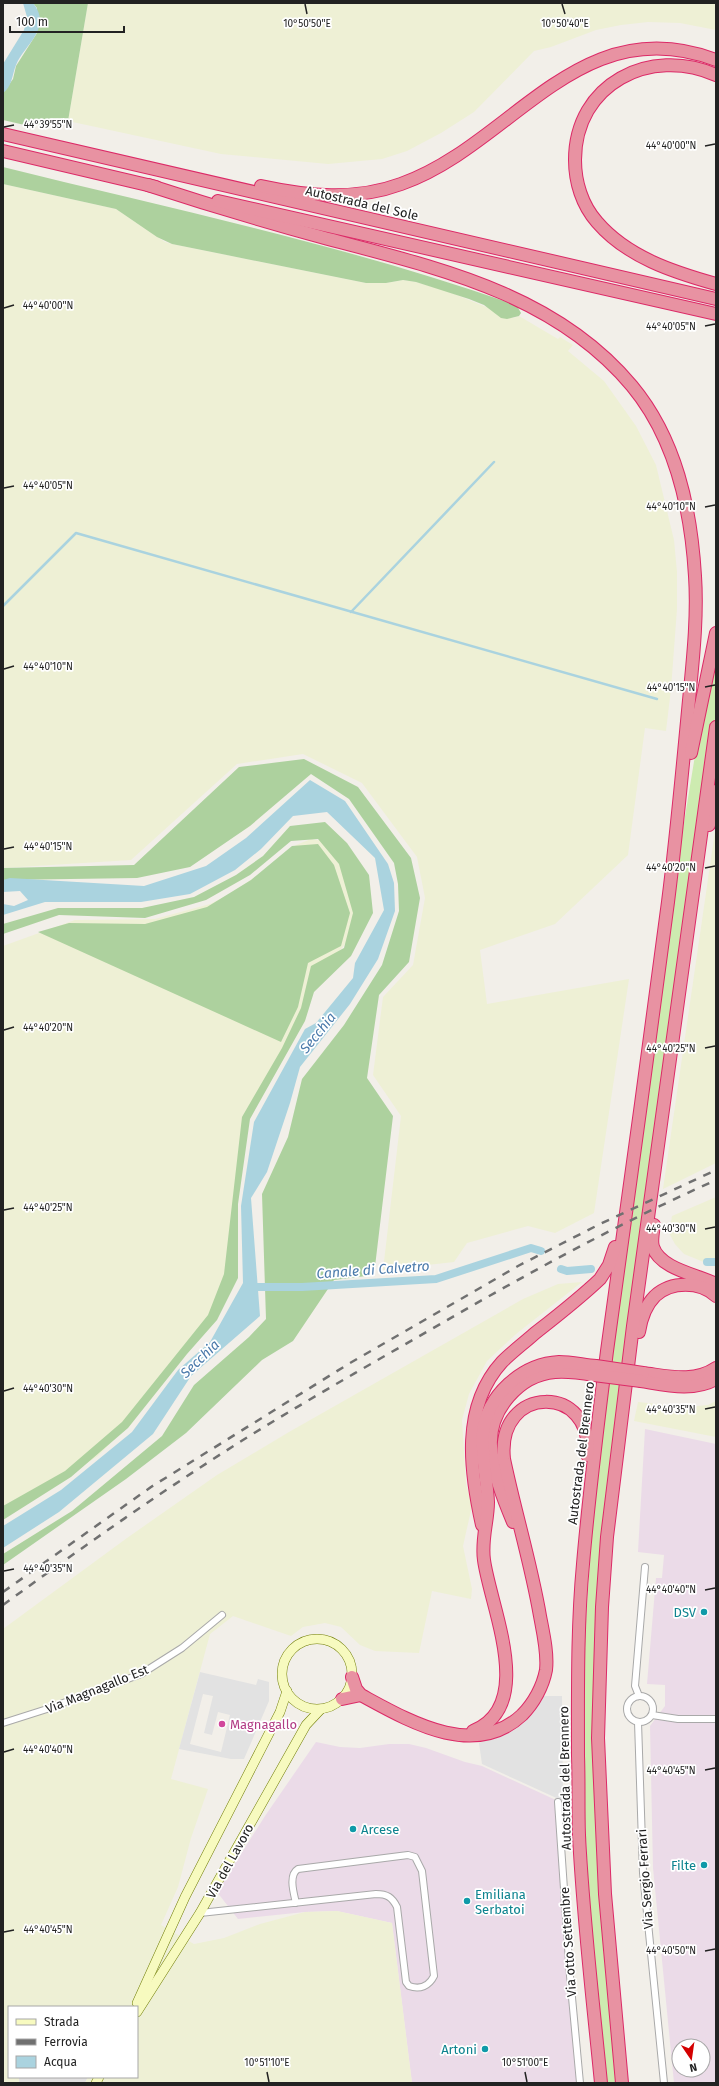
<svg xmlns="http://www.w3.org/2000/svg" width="719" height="2086" viewBox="0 0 719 2086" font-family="'Fira Sans',sans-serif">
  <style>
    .residential { fill: #e0dfdf }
    .industrial { fill: #ebdbe8; fill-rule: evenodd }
    .farmland { fill: #eef0d5 }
    .grass { fill: #cdebb0 }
    .forest { fill: #add19e }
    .parking { fill: #e2e2e2; fill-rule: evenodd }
    .water { fill: #aad3df }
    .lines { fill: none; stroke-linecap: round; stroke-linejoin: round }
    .stream { stroke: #aad3df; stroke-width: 2.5 }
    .canal { stroke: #aad3df; stroke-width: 8 }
    .street-casing { stroke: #a9a9a9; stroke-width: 8 }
    .secondary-casing { stroke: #707d05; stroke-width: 10 }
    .highway-casing { stroke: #dc2a67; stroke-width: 14 }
    .street { stroke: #fff; stroke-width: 6 }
    .secondary { stroke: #f7fabf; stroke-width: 9 }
    .highway { stroke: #e892a2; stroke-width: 12 }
    .rail { stroke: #707070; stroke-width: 2.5; stroke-dasharray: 8 8; stroke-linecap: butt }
    .highway-bridge-casing { stroke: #dc2a67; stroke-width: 14; stroke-linecap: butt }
    .highway-bridge { stroke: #e892a2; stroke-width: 12 }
    .ticks { fill: none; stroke: #222; stroke-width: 1.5 }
    .culture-dot { fill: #0f9aa8; stroke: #fff; stroke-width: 1.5 }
    .hotel-dot { fill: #d1479c; stroke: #fff; stroke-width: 1.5 }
    .labels { text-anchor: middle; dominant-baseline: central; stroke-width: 3.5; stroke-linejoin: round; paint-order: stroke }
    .street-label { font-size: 13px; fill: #222; stroke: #fff }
    .culture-label { font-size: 13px; fill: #0d838f; stroke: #fff; text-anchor: end }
    .hotel-label { font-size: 13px; fill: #b23c85; stroke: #fff; text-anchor: start }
    .water-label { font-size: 14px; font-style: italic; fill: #4a7aab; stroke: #fff }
    .ticks-label { font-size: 10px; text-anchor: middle; fill: #222; stroke: #fff; stroke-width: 3.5; stroke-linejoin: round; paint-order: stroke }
  </style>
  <rect width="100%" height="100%" fill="#f2efe9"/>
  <!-- residential -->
  <polygon class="residential" points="19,2077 88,2077 85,2083 19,2083"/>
  <!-- industrial -->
  <g class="industrial">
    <path d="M645 1429 716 1444V2083H674L653 1868 650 1726 665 1706V1685L647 1684 656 1578H662L664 1555 638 1552ZM679 2046H703V2070H679Z"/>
    <polygon points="316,1742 340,1747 360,1748 389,1744 409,1744 426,1748 465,1762 482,1766 558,1801 579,2083 412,2083 392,1923 337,1911 305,1912 238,1919 217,1892 265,1816"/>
  </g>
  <!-- farmland -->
  <g class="farmland">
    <polygon points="88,3 716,3 716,30 680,23 648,22 621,25 596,30 551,47 534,51 474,112 441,133 407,151 382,159 328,164 221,154 68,121"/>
    <polygon points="3,184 116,209 165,242 172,244 366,283 386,283 403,280 416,282 447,291 513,318 519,316 558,339 560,337 573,345 568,351 604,381 636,426 656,465 674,540 677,572 677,609 671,689 666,731 645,728 628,855 555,924 480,950 487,1004 629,979 594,1213 555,1233 528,1226 467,1243 454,1262 383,1270 401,1116 373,1075 383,997 413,965 425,898 417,857 362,783 303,754 237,764 131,860 3,868"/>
    <polygon points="715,831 716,1163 663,1189"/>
    <polygon points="311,839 323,841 356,888 352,934 342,948 332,958 321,963 304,1016 249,1116 235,1220 238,1242 236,1266 230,1288 130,1423 98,1456 3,1516 3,946 75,920 155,919 210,904 230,894 278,861 296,845"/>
    <polygon points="716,1197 716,1267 684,1254 675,1244 669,1233 672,1216"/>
    <polygon points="582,1282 516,1334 487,1361 469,1394 462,1420 466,1484 472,1506 463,1546 472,1589 471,1599 432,1591 419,1653 375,1651 360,1645 341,1627 325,1623 303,1627 291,1636 233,1616 210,1634 171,1779 208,1789 191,1838 178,1887 161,1925 194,1944 224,1938 260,1924 305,1912 337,1911 392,1923 412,2083 85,2083 88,2077 137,2077 137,2007 9,2007 9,2077 19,2077 19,2083 3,2083 3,1629 127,1538 217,1475 289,1432 523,1299 558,1284"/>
    <polygon points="716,1401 716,1437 634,1421 638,1402 686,1407 708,1405"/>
  </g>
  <!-- grass -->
  <polygon class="grass" points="716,647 716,713 693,847 624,1354 597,1653 620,2083 606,2083 591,1927 584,1803 584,1651 594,1501 611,1352 678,859 701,719"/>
  <!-- forest -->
  <g class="forest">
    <polygon points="33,3 88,3 68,121 29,126 3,120 3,93 13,79 16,66 37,33 37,8"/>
    <path d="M3 167C172 209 345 245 510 303L517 306 521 313 519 316 507 319 501 318 484 305 469 299 416 282 403 280 386 283H366L172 244 157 237 116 209 3 184Z"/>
    <polygon points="304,759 358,787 411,858 420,898 409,962 379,995 367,1078 393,1116 374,1275 334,1280 293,1341 262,1360 186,1433 126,1479 3,1565 3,1554 72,1511 162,1436 194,1385 249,1337 266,1319 262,1194 288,1137 302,1079 344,1025 382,965 399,911 398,884 394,863 349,799 311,774 250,826 190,867 137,878 3,880 3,868 134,865 239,767"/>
    <polygon points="325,822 347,843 369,875 373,913 351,956 314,992 305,1021 250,1119 238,1204 238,1278 217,1320 187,1354 128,1428 71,1477 3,1520 3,1506 65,1471 122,1422 208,1315 224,1274 242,1117 282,1048 301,1008 311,966 344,948 353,913 339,864 318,839 291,841 250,875 206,900 145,918 59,915 3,934 3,924 58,908 142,908 194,897 236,875 263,856 290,826"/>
    <polygon points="318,844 334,865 350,913 341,946 308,963 298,1007 281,1042 38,932 69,923 145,924 207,907 251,880 292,846"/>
  </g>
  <!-- parking -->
  <g class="parking">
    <path d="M200 1672 256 1685 258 1679 269 1682V1701L244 1759H231L179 1749ZM203 1694 213 1696 204 1733 212 1735 218 1712 230 1715 221 1752 190 1744Z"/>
    <polygon points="543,1696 562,1696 563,1801 482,1764 479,1743 513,1729"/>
  </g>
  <!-- water -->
  <g class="water">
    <path d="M23 3H33C53 28 25 44 16 65 12 75 12 87 3 93V64L24 30 27 17Z"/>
    <polygon points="310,780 345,801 388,864 394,883 395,911 378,959 350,1004 300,1067 290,1103 267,1172 251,1198 260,1316 191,1376 153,1434 59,1512 3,1548 3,1526 61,1490 132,1432 178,1370 210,1342 243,1283 241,1206 254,1122 305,1029 316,1023 353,978 355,963 384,910 375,858 327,812 293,816 261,849 235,870 190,894 141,902 45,902 3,915 3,904 14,906 28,900 20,891 3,892 3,880 10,878 144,886 206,866 246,838"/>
  </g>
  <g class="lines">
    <!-- stream -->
    <g class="stream">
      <polyline points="3,606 76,533 657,699"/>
      <polyline points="351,612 494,462"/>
    </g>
    <!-- canal -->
    <g class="canal">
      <polyline points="707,1262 716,1262"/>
      <polyline points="561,1269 567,1271 591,1269"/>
      <polyline points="250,1287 302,1287 436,1279 531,1248 541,1251"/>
    </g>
    <!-- street casing -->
    <g class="street-casing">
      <g id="street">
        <circle cx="640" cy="1709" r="13"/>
        <polyline points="639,1696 635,1686 645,1567"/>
        <polyline points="652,1715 678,1719 716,1719"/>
        <polyline points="638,1722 643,1873 664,2083"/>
        <polyline points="3,1723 47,1709 141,1674 182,1648 222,1615"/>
        <polyline points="558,1802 570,1976 580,2083"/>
        <path d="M200 1913 376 1894C387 1894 392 1897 397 1907L406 1982 409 1986C420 1990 429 1986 434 1976L422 1871 415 1857 408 1855 298 1869C288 1875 294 1894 296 1903"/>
      </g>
    </g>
    <!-- secondary casing -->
    <g class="secondary-casing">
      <g id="secondary">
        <circle cx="317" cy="1674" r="35"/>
        <polyline points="137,2003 185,1897 280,1712 287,1691"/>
        <polyline points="137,2012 200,1913 306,1725 321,1709"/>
        <polyline points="96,2083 99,2077"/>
      </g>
    </g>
    <!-- highway casing -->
    <g class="highway-casing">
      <g id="highway">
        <path d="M716 75C650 46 575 84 575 160 575 182 582 205 597 222 627 257 673 272 716 284"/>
        <polyline points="3,134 716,299"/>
        <polyline points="3,151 156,187"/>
        <path d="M148 185C206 204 263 221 321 237 433 267 554 292 632 386 676 439 691 508 695 576 698 620 692 667 688 711 682 775 676 839 668 902 649 1052 627 1201 607 1351 598 1422 589 1493 583 1564 577 1628 578 1692 578 1756 579 1782 578 1809 579 1835 583 1918 593 2001 601 2083"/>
        <path d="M261 186C307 196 355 201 401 184 512 145 579 8 716 60"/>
        <polyline points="218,201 716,314"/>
        <polyline points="691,753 716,633"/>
        <polyline points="709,825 716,791"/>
        <path d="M654 1225C653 1232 651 1241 653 1247 660 1269 698 1275 716 1284"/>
        <path d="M639 1332C641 1319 646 1305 655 1296 671 1281 700 1281 716 1296"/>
        <path d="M643 1373C668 1376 694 1383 716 1368"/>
        <path d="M641 1381C666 1385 693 1392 716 1379"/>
        <path d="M513 1522C503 1498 493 1473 491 1446 489 1410 519 1375 555 1372 568 1371 582 1373 594 1375"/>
        <path d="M482 1525C470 1471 461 1407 502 1362 512 1352 524 1343 534 1334 557 1316 579 1299 600 1279L609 1265 615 1247"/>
        <path d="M352 1677 356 1689 361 1695C409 1721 474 1760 522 1715 534 1703 543 1686 546 1670 548 1653 543 1632 540 1616 531 1563 515 1512 504 1459 496 1383 595 1384 587 1455"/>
        <polyline points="342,1699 361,1695"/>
        <path d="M473 1731C537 1706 490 1606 484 1560 481 1540 488 1521 488 1502 487 1479 481 1455 483 1433 487 1395 522 1364 559 1362 571 1362 584 1365 596 1366"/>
        <polyline points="622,2083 605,1894 598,1738 602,1607 607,1537 633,1326 716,727"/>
      </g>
    </g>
    <!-- street -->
    <use href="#street" class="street"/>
    <!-- secondary -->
    <use href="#secondary" class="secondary"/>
    <!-- highway -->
    <use href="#highway" class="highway"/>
    <!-- rail -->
    <g class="rail">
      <polyline points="3,1592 151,1487 350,1363 518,1266 600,1224 716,1170"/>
      <path d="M3 1605C84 1546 166 1488 251 1435 314 1396 378 1360 442 1323 532 1271 622 1222 716 1180"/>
    </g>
    <!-- highway-bridge casing -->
    <g class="highway-bridge-casing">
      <g id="highway-bridge">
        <polyline points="596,1366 643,1373"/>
        <polyline points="594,1375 641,1381"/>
      </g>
    </g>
    <!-- highway-bridge -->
    <use href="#highway-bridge" class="highway-bridge"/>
  </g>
  <!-- ticks -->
  <path class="ticks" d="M305 4 307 14M562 4 565 14M4 127 14 125M705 146 715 144M4 308 14 305M705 326 715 324M4 488 14 486M705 507 715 505M4 669 14 666M705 687 715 685M4 849 14 847M705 868 715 866M4 1030 14 1027M705 1048 715 1046M4 1210 14 1208M705 1229 715 1227M4 1391 14 1388M705 1409 715 1407M4 1571 14 1569M705 1590 715 1588M4 1752 14 1749M705 1770 715 1768M4 1932 14 1930M705 1951 715 1949M267 2072 269 2082M525 2072 527 2082"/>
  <!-- markers -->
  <g class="culture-dot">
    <circle cx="704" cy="1612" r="4"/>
    <circle cx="353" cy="1829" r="4"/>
    <circle cx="704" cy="1865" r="4"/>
    <circle cx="467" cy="1901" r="4"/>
    <circle cx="485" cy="2049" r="4"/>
  </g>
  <circle class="hotel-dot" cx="222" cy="1724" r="4"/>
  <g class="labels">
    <!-- street labels -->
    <g class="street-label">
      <text transform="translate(362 203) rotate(13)">Autostrada del Sole</text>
      <text transform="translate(581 1453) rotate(-83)">Autostrada del Brennero</text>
      <text transform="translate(97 1689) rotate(-22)">Via Magnagallo Est</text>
      <text transform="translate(565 1778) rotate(-91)">Autostrada del Brennero</text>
      <text transform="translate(230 1861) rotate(-61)">Via del Lavoro</text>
      <text transform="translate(645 1879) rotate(-94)">Via Sergio Ferrari</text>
      <text transform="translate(568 1942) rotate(-94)">Via otto Settembre</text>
    </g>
    <!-- culture labels -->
    <g class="culture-label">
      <text x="696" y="1612">DSV</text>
      <text x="361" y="1829" text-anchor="start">Arcese</text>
      <text x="696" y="1865">Filte</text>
      <text x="475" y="1894" text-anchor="start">Emiliana<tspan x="475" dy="15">Serbatoi</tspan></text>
      <text x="477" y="2049">Artoni</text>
    </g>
    <!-- hotel labels -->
    <g class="hotel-label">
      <text x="230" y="1724">Magnagallo</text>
    </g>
    <!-- water labels -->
    <g class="water-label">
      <text transform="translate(318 1033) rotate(-51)">Secchia</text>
      <text transform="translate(373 1270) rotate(-4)">Canale di Calvetro</text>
      <text transform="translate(200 1359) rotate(-44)">Secchia</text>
    </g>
  </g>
  <g class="ticks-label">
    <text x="307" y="27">10°50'50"E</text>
    <text x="565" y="27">10°50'40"E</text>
    <text x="48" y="128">44°39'55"N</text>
    <text x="671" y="149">44°40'00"N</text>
    <text x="48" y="309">44°40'00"N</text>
    <text x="671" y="330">44°40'05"N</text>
    <text x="48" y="489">44°40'05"N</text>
    <text x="671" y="510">44°40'10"N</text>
    <text x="48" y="670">44°40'10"N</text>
    <text x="671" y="691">44°40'15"N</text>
    <text x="48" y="850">44°40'15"N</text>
    <text x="671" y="871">44°40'20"N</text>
    <text x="48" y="1031">44°40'20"N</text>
    <text x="671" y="1052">44°40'25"N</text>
    <text x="48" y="1211">44°40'25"N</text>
    <text x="671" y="1232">44°40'30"N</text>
    <text x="48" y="1392">44°40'30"N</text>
    <text x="671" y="1413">44°40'35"N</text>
    <text x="48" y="1572">44°40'35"N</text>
    <text x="671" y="1593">44°40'40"N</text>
    <text x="48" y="1753">44°40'40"N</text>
    <text x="671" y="1774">44°40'45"N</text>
    <text x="48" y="1933">44°40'45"N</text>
    <text x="671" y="1954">44°40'50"N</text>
    <text x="267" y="2066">10°51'10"E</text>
    <text x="525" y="2066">10°51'00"E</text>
  </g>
  <!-- border -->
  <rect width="719" height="2086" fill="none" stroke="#222222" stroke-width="8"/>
  <!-- legend -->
  <rect x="8" y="2006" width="130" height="72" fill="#ffffff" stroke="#a7a7a7"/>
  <rect x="16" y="2019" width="20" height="6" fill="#f7fabf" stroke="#a7a7a7"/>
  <text x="44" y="2026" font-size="12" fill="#222222">Strada</text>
  <rect x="16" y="2039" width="20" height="6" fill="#707070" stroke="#a7a7a7"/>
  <text x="44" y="2046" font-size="12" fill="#222222">Ferrovia</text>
  <rect x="16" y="2056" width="20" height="12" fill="#aad3df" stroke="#a7a7a7"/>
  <text x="44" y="2066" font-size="12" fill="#222222">Acqua</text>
  <!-- north arrow -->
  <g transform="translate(691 2058) rotate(167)"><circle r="19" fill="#ffffff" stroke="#a7a7a7"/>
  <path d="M0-3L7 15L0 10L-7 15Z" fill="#d40000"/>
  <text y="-6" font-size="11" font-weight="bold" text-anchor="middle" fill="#222222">N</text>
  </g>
  <!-- scale -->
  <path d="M10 26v6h114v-6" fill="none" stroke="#222222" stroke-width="2"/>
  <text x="16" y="26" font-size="12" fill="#222222" stroke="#ffffff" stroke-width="3" paint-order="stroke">100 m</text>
</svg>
